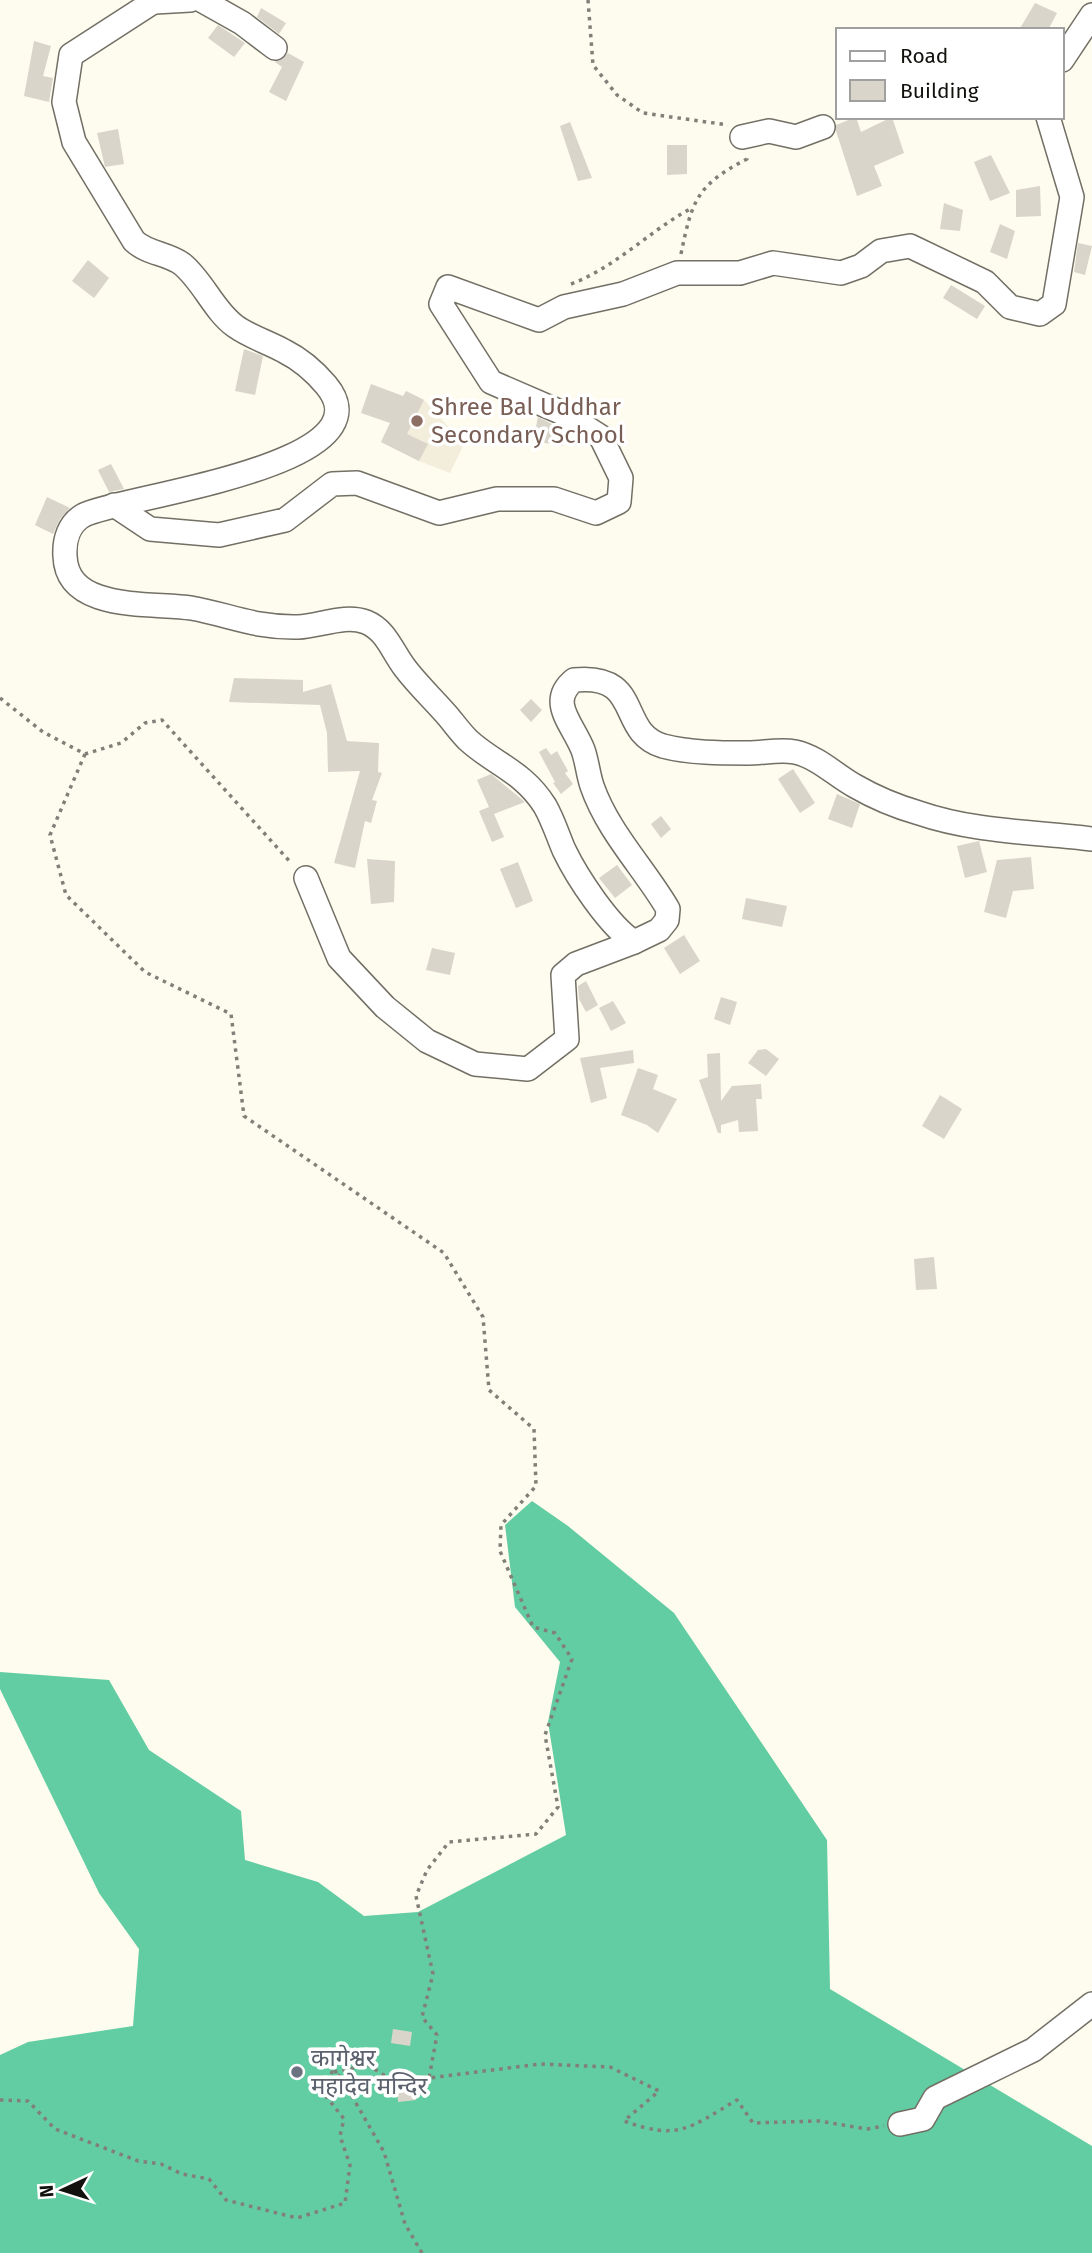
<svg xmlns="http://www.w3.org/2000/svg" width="1092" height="2253" viewBox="0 0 1092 2253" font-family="'Fira Sans','Noto Sans Devanagari',sans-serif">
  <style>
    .built { fill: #f3eddb }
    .forest { fill: #62cda2 }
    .building { fill: #d9d5ca }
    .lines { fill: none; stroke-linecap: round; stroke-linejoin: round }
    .minor-casing { stroke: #726f65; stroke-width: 26 }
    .path { stroke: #817f77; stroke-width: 3.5; stroke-dasharray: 3.5 5; stroke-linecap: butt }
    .minor { stroke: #fff; stroke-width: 23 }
    .education-dot { fill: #8d6e63; stroke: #fff; stroke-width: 2.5 }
    .worship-dot { fill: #6b7280; stroke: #fff; stroke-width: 2.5 }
    .labels { text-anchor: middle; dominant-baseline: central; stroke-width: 7; stroke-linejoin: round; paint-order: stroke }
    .education-label { font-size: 24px; fill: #785e54; stroke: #fff; text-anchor: start }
    .worship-label { font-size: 24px; fill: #5b616d; stroke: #fff; text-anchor: start }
  </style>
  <rect width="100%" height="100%" fill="#fefbef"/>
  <!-- built -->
  <polygon class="built" points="406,391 424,400 464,444 450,473 419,461 381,442"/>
  <!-- forest -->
  <polygon class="forest" points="532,1501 568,1526 674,1613 827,1840 830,1989 1092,2146 1092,2253 0,2253 0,2055 28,2042 133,2026 139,1949 99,1893 0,1689 0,1672 109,1680 149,1750 241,1811 245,1860 318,1882 364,1916 418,1912 566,1835 548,1722 560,1662 515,1607 505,1525"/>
  <!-- building -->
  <g class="building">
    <polygon points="1035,3 1057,13 1048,30 1019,30"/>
    <polygon points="261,8 286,23 279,34 257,17"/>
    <polygon points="218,25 245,43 234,57 208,38"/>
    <polygon points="34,41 51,46 43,76 53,78 49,102 24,96"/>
    <polygon points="288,53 304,62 286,101 269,92 282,67 275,62"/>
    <polygon points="856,117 861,132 892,117 904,153 874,166 882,186 857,196 836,131 836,125"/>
    <polygon points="570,122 592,178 578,181 560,126"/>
    <polygon points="118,129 124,164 105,167 97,133"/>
    <polygon points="667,145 687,145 687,174 667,175"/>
    <polygon points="991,155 1010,193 990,201 974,162"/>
    <polygon points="1040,186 1041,216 1016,217 1016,190"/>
    <polygon points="944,203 963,210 960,231 940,229"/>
    <polygon points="1000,224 1015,231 1007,259 990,252"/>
    <polygon points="1078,243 1092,246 1085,275 1074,272"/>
    <polygon points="88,260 109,278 94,298 72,281"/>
    <polygon points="951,285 985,306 977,319 943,298"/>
    <polygon points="244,349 263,356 255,395 235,391"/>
    <polygon points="371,384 403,396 406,391 424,400 407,434 428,444 419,461 381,442 390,423 361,413"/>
    <polygon points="538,417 566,431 563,446 533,441"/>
    <polygon points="111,464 124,489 109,492 98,470"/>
    <polygon points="47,497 70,508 60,519 53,534 35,525"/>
    <polygon points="234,678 303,680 303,692 331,684 347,741 379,743 378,772 382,773 372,800 377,801 371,823 365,821 355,868 334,863 360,771 328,772 327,733 320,705 229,702"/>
    <polygon points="531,699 542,710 531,722 520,710"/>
    <polygon points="546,748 551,755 557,751 568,771 565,773 573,784 561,794 553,783 555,782 539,752"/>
    <polygon points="793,769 815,803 800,813 778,779"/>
    <polygon points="491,774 525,802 494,814 504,837 492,842 479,811 489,807 477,780"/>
    <polygon points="837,794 860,804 852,828 828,819"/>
    <polygon points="661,816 671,829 661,838 651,824"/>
    <polygon points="979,841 987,872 965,878 957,846"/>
    <polygon points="1031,857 1034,889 1013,891 1006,918 984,912 997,860"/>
    <polygon points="367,859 395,861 394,902 371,904"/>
    <polygon points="518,862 533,901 516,908 500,869"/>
    <polygon points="617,865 632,885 615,898 599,878"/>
    <polygon points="746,898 787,906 782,927 742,919"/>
    <polygon points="684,935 700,961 680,974 664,948"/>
    <polygon points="432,948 455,953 450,975 426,970"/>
    <polygon points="586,981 598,1005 586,1012 579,999 578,986"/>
    <polygon points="721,997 737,1002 730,1025 714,1019"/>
    <polygon points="613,1001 626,1023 611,1031 599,1008"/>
    <polygon points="766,1049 779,1059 766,1076 748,1063 758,1050"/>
    <polygon points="633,1050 634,1063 600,1068 607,1098 591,1103 580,1058"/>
    <polygon points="720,1053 721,1101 732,1086 761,1084 762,1099 756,1099 758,1131 739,1132 738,1120 721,1125 721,1133 718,1133 699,1080 708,1077 707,1054"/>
    <polygon points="638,1068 658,1075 653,1089 677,1099 658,1133 647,1125 621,1115"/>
    <polygon points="940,1095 962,1109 944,1139 922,1126"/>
    <polygon points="934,1257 937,1289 916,1290 914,1259"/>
    <polygon points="393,2029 412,2032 410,2046 391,2043"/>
    <polygon points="414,2086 416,2100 398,2102 397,2088"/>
  </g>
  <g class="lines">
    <!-- minor casing -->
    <g class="minor-casing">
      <g id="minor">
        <path d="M156 0 71 55 64 102 74 142 134 241C148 254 167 253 182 264 203 281 214 311 235 326 250 337 268 342 284 351 300 359 315 372 326 385 394 466 122 496 84 515 69 523 64 540 65 556 67 613 154 602 191 608 230 615 255 628 298 627 320 626 345 614 366 622 386 630 392 651 405 668 417 684 432 698 446 714 453 722 460 732 468 740 494 764 523 771 545 806 553 820 558 836 564 850 577 877 609 926 634 942L659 930 667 920 668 909C644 868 608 832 592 786 588 774 587 761 583 750 573 724 547 702 574 680 644 673 616 732 663 746 690 753 720 753 748 753 763 753 780 749 795 752 818 757 835 775 855 786 874 797 898 807 919 813 974 832 1035 832 1092 839"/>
        <polyline points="201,0 242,23 275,48"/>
        <polyline points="155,2 190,0"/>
        <polyline points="1062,60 1092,15"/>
        <polyline points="742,137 769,131 796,137 823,127"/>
        <polyline points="114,505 150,529 219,535 285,520 332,484 357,483 439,513 497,499 554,499 596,513 619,502 621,478 601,437 565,414 491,382 441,304 448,287 539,320 564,307 623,294 677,273 740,273 773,263 841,273 861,266 881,251 910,246 985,282 1010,307 1040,314 1054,304 1072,197 1048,117"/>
        <polyline points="306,878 339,958 385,1007 427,1041 475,1064 528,1069 567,1039 563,975 576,964 634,942"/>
        <polyline points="900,2124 923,2119 935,2098 1033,2050 1092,2004"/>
      </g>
    </g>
    <!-- path -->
    <g class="path">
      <polyline points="588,0 593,65 617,95 643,113 728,125"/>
      <path d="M681 254C692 200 697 185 747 159L746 154"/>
      <path d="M571 284C616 267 648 232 690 209"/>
      <polyline points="0,698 43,732 85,754 121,743 145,723 162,720 292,864"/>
      <polyline points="85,754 50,835 66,895 145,972 231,1014 244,1116 444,1253 483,1317 489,1390 534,1429 536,1486 501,1525 500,1551 533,1627 555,1633 572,1659 545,1735 558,1807 536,1834 449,1842 427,1870 416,1896 433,1974 422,2017 437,2035 429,2078"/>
      <path d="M334 2072 368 2065 387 2077 429 2078 540 2064 610 2067 659 2091 624 2121C679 2141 689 2128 737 2100L753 2123 819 2121 867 2129 884 2126"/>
      <polyline points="0,2100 28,2101 55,2129 138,2161 161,2164 182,2174 209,2179 226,2200 297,2218 345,2203 350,2165 340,2136 344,2119 326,2096 332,2072 341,2077 384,2152 405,2224 422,2253"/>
    </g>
    <!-- minor -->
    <use href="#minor" class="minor"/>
  </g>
  <!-- markers -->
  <circle class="education-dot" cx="417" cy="421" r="7"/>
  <circle class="worship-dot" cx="297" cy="2072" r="7"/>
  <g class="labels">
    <!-- education labels -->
    <g class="education-label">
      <text x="431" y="407">Shree Bal Uddhar<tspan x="431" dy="28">Secondary School</tspan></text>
    </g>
    <!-- worship labels -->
    <g class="worship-label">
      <text x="311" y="2058">कागेश्वर<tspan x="311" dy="28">महादेव मन्दिर</tspan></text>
    </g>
  </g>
  <!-- legend -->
  <rect x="836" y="28" width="228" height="91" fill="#ffffff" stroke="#a0a09e" stroke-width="2"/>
  <rect x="850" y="51" width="35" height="10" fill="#ffffff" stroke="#a0a09e" stroke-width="2"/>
  <text x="900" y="63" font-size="21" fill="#12110d">Road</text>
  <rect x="850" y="80" width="35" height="21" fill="#d9d5ca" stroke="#a0a09e" stroke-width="2"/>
  <text x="900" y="98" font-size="21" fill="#12110d">Building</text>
  <!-- north arrow -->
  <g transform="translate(63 2190) rotate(266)" stroke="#ffffff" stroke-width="5" paint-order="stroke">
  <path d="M0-5L12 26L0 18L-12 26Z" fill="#12110d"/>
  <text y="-10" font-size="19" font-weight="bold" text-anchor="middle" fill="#12110d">N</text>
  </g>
</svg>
